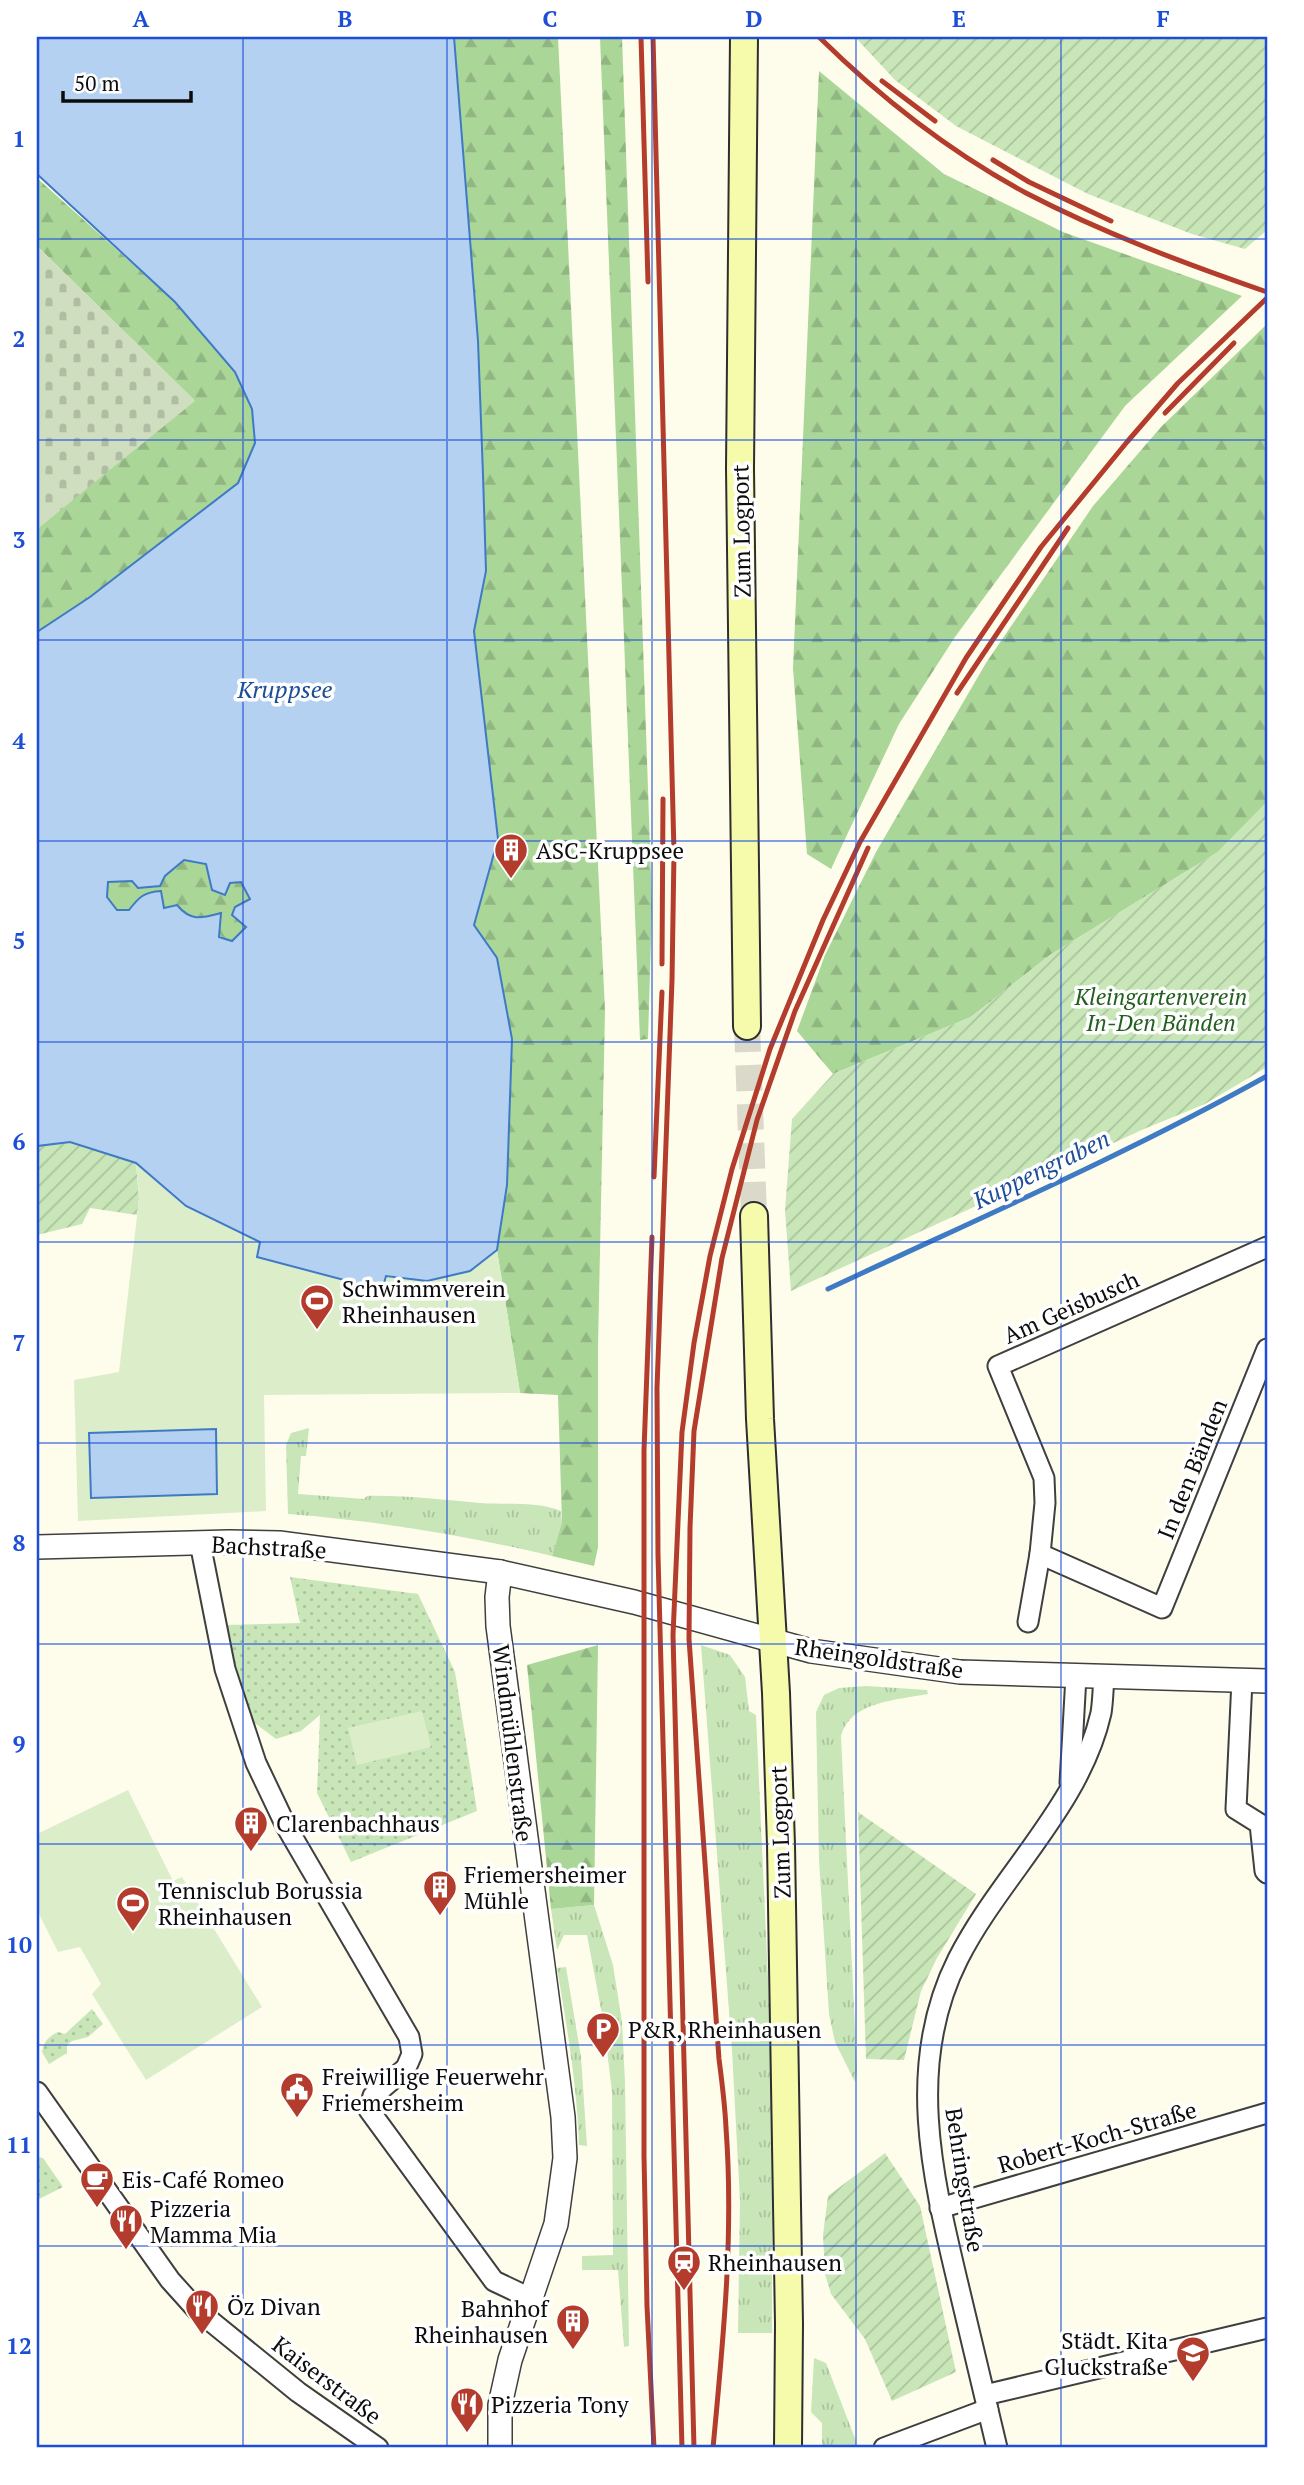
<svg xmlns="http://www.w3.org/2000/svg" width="1304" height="2485" viewBox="0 0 1304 2485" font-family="'PT Serif',serif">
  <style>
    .grass { fill: url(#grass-tufts) }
    .forest { fill: url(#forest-firs) }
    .cemetery { fill: url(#cemetery-stones) }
    .park { fill: url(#park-dots) }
    .garden { fill: url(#garden-furrows) }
    .pitch { fill: #dbeec9 }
    .water { fill: #b4d1f2; stroke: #3f7ac5; stroke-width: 2; fill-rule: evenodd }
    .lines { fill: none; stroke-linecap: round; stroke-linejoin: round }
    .stream { stroke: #3f7ac5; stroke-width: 5 }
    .secondary-tunnel { stroke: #dad9ca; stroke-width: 26; stroke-dasharray: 26 13; stroke-linecap: butt }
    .minor-casing { stroke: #3f3f3f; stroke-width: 23 }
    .tertiary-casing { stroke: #3f3f3f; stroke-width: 26 }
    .secondary-casing { stroke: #2e2e2e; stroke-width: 30 }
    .minor { stroke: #fff; stroke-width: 19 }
    .tertiary { stroke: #fff; stroke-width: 23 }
    .secondary { stroke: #f6fbab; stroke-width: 26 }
    .rail { stroke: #b43c2c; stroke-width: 5 }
    .grid { fill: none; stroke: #1d4ed8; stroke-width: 2; stroke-opacity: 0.55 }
    .labels { text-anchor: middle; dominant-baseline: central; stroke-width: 7; stroke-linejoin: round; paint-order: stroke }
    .street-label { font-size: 23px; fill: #0c0c0c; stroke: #fff }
    .poi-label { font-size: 23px; fill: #0c0c0c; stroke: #fff; text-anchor: start }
    .park-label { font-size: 23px; font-style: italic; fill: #236020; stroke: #fff }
    .water-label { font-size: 24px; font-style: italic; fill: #1d4d96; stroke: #fff }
    .neatline { fill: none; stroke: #1d4ed8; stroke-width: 2.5 }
    .grid-label { font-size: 23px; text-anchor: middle; font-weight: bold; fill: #1d4ed8 }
  </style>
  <defs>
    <pattern id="grass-tufts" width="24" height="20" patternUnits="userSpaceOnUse" patternTransform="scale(1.75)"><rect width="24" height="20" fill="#c8e6b8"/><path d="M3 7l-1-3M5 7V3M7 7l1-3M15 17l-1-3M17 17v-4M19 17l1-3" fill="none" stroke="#abc49d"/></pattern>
    <pattern id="forest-firs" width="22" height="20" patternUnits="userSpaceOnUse" patternTransform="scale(1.75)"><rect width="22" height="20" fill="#aad698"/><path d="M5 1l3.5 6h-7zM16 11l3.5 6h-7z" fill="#91b682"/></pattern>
    <pattern id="cemetery-stones" width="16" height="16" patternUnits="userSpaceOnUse" patternTransform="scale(1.75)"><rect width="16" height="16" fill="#cfdebf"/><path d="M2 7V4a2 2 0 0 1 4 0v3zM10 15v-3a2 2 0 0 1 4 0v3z" fill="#b1bda3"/></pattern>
    <pattern id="park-dots" width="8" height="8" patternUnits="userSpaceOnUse" patternTransform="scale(1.75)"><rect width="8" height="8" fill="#c8e6b8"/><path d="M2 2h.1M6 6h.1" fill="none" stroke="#abc49d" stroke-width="1.8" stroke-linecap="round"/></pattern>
    <pattern id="garden-furrows" width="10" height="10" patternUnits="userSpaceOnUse" patternTransform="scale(1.75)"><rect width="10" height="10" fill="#c8e6b8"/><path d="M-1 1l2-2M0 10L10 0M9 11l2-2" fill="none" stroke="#abc49d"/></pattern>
  </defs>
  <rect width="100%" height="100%" fill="#fefdec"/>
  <!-- grass -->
  <g class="grass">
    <path d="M309 1428 306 1456H301L298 1494 364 1499 367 1496C405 1495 442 1500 480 1503 507 1505 536 1501 561 1511L562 1522 552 1556C463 1535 379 1521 288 1514L286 1445 291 1433Z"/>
    <polygon points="701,1645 730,1655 745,1677 749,1711 756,1715 772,2068 772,2333 738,2333 740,2201 732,2050"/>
    <path d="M866 1686 927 1690 928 1694C898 1700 850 1701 841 1736L857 2070 855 2082 835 2042 829 2014 819 1860 816 1712 824 1695 839 1688Z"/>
    <polygon points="594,1905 613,1965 622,2022 625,2082 629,2346 624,2347 618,2270 582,2270 582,2256 613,2255 612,2092 604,2025 587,1935 564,1935 557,1950 551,1909"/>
    <path d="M566 1967 581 2057 587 2146 579 2145C577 2085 567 2027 557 1968Z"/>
    <polygon points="814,2358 826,2363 856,2441 856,2448 822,2448 822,2423 811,2412"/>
  </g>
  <!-- forest -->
  <g class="forest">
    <polygon points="454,37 558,37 605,1010 598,1347 598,1547 594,1566 552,1556 562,1522 558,1395 520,1393 497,1250 507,1185 497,958 474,925 498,839 474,631 486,571 478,341"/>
    <polygon points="600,37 622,37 652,905 648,1039 640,1040"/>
    <polygon points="819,71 944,174 1063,232 1242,296 1125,406 955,637 899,724 831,869 807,854 793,668"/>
    <polygon points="37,178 175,302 235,372 252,409 255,443 238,483 90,597 37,632 37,529 194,400 37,246"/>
    <polygon points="1267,324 1267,802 1218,852 1050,955 971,1017 833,1074 797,1031 825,955 876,852 986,663 1093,506 1161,427"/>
    <path d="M184 860 206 864 230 883 241 881 250 899 235 907 232 914 247 927 232 941C215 936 213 926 200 919 175 905 144 909 117 910L107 897 108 882 165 876Z"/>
    <polygon points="598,1645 594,1905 551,1909 527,1665"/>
  </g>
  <!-- cemetery -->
  <polygon class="cemetery" points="37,246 195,401 37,529"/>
  <!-- park -->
  <g class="park">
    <polygon points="290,1577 418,1594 455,1672 477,1811 351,1862 317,1793 320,1715 301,1731 276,1739 252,1721 224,1625 300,1623"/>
    <path d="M92 2009 103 2024 88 2037 72 2041 67 2045V2053L49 2064 42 2052C44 2041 48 2037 58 2032L65 2034Z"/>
    <polygon points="37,2157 43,2158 63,2187 37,2200"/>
  </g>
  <!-- garden -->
  <g class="garden">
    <polygon points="855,37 1267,37 1267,230 1245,249 1192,234 1088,194 956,126 895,80"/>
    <polygon points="1267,802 1267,1067 1205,1104 1144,1129 791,1291 785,1210 792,1119 833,1074 971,1017 1050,955 1218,852"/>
    <polygon points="70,1142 136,1163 139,1199 137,1215 90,1208 82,1224 37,1235 37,1146"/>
    <polygon points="858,1812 976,1894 937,1958 921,1991 904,2060 866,2059"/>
    <polygon points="885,2153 920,2206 956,2372 892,2401 865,2339 831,2294 825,2274 823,2235 828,2196"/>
  </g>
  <!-- pitch -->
  <g class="pitch">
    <polygon points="136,1163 186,1206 260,1243 258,1257 381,1290 385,1276 427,1281 469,1271 497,1250 520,1393 264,1395 266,1511 78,1521 74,1380 119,1372 139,1199"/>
    <polygon points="422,1711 431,1747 357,1765 348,1728"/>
    <polygon points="128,1790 173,1881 182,1877 262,2007 146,2080 92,1994 101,1984 80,1947 58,1952 37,1910 37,1834"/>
  </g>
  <!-- water -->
  <g class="water">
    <path d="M37 37H454L478 341 483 475 486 571 474 631 498 839 474 925 497 958 512 1039 507 1185 497 1250 470 1271 427 1281 386 1276 382 1290 257 1257 260 1242 186 1206 136 1163 70 1142 37 1146V632L90 597 238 483 255 443 252 409 235 372 175 302 37 174ZM184 860 206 864 212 890 225 895 230 883 241 882 250 899 235 907 232 915 246 927 232 941 219 937 221 913C202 918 191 922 177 905L164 908 161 891C144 892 139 897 129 910H117L107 897 108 882 132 881 138 888 160 886 165 876Z"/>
    <polygon points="216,1429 217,1494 91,1498 89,1433"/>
  </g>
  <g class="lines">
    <!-- stream -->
    <path class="stream" d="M828 1289C975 1220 1125 1155 1267 1076"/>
    <!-- secondary-tunnel -->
    <polyline class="secondary-tunnel" points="747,1026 754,1216"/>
    <!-- minor casing -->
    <g class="minor-casing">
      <g id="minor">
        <polyline points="200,1543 225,1669 256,1763 286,1826 409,2037 412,2054 406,2068 373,2096 369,2110 494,2281 532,2299"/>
        <polyline points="1040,1554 1162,1608 1267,1349"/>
        <polyline points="1028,1622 1040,1554 1045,1503 1044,1478 998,1366 1267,1247"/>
        <polyline points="1242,1680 1236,1809 1260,1824 1265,1871 1267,1873"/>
        <polyline points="1070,1783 1076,1676"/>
        <polyline points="37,2092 170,2280 197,2310 298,2392 378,2448"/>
        <polyline points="940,2208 1267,2113"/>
        <polyline points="985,2395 1267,2328"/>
        <polyline points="884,2448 988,2409"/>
        <path d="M997 2448C984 2393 971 2339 958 2284 932 2175 905 2064 958 1959 1000 1876 1080 1806 1101 1713 1103 1701 1103 1688 1104 1676"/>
      </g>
    </g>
    <!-- tertiary casing -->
    <g class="tertiary-casing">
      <g id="tertiary">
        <polyline points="37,1547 229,1542 279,1543 500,1572 634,1602 811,1651 960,1672 1267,1681"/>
        <polyline points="500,2448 500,2405 510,2360 556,2224 565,2158 563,2117 498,1626 497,1597 500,1572"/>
      </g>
    </g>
    <!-- secondary casing -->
    <g class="secondary-casing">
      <g id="secondary">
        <polyline points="744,37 740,469 747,1026"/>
        <polyline points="754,1216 760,1419 776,1693 781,1845 789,2324 788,2448"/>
      </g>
    </g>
    <!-- minor -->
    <use href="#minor" class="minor"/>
    <!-- tertiary -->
    <use href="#tertiary" class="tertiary"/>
    <!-- secondary -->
    <use href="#secondary" class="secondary"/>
    <!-- rail -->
    <g class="rail">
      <polyline points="641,37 648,282"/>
      <polyline points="653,37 674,852 672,980 657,1388 658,1555 682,2448"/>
      <path d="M819 37C880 97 950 152 1026 193 1103 233 1186 264 1267 292"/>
      <polyline points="882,81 935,121"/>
      <polyline points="993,160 1029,182 1111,221"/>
      <polyline points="1165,413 1234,343"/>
      <polyline points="957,693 1068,528"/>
      <polyline points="662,964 663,799"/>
      <polyline points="654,1177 662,992"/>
      <polyline points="652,1237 644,1450 644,2156 647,2306 654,2448"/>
      <polyline points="694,2448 673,1635 682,1432 694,1343 710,1256 732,1169 770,1049 823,920 860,842 966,658 1041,547 1127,442 1178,383 1267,298"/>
      <path d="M713 2448C723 2342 734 2235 726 2128 725 2105 722 2082 719 2059L689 1639 690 1528 694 1431 722 1258 757 1120 795 1011 868 848"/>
    </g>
  </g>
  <!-- grid -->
  <path class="grid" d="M243 37V2448M447 37V2448M652 37V2448M856 37V2448M1061 37V2448M37 239H1267M37 440H1267M37 640H1267M37 841H1267M37 1042H1267M37 1242H1267M37 1443H1267M37 1644H1267M37 1844H1267M37 2045H1267M37 2246H1267"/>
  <!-- icons -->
  <defs>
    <g id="building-pin" transform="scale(1.75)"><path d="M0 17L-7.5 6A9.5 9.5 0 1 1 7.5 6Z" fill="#b43c2c" stroke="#fff"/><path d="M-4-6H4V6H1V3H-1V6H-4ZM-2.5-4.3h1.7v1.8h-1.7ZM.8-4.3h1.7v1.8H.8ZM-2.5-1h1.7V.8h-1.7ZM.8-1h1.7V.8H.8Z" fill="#fff"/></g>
    <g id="stadium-pin" transform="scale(1.75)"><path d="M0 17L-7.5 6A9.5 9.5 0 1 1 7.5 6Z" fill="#b43c2c" stroke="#fff"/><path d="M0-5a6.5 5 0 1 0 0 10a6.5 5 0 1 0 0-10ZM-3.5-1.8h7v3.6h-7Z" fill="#fff"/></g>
    <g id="parking-pin" transform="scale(1.75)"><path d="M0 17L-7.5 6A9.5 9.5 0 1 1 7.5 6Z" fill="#b43c2c" stroke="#fff"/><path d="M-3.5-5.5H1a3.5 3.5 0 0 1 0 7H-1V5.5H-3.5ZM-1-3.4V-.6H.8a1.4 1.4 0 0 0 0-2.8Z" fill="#fff"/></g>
    <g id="civic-pin" transform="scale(1.75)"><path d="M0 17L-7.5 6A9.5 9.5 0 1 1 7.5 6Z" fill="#b43c2c" stroke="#fff"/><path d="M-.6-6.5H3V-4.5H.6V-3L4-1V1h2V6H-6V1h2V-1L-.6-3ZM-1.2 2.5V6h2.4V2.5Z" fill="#fff"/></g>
    <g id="cafe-pin" transform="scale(1.75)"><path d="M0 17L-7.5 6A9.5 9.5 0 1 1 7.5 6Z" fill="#b43c2c" stroke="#fff"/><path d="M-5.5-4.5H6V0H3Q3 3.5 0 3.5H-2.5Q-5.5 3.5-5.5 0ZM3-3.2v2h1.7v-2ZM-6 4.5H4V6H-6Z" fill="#fff"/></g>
    <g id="restaurant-pin" transform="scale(1.75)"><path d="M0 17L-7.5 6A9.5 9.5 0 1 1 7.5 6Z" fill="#b43c2c" stroke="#fff"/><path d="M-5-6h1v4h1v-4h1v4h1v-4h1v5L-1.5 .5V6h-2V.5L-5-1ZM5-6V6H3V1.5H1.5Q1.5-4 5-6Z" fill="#fff"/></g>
    <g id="station-pin" transform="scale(1.75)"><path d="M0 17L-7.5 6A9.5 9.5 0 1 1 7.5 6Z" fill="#b43c2c" stroke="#fff"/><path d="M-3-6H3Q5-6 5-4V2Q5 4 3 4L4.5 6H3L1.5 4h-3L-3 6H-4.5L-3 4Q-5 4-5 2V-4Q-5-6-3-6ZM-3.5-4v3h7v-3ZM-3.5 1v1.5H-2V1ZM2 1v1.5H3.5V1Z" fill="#fff"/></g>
    <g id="school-pin" transform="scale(1.75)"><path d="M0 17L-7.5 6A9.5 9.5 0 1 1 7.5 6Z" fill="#b43c2c" stroke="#fff"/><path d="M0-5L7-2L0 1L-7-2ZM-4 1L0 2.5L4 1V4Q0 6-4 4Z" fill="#fff"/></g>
  </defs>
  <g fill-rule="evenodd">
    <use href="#building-pin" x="511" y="850"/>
    <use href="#stadium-pin" x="317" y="1301"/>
    <use href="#building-pin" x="251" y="1823"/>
    <use href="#building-pin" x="440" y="1887"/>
    <use href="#stadium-pin" x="133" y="1903"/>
    <use href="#parking-pin" x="603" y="2029"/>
    <use href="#civic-pin" x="297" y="2089"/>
    <use href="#cafe-pin" x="97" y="2179"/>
    <use href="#restaurant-pin" x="126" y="2221"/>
    <use href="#station-pin" x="684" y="2262"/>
    <use href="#restaurant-pin" x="202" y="2306"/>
    <use href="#building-pin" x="573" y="2321"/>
    <use href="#school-pin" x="1193" y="2353"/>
    <use href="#restaurant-pin" x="467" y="2404"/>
  </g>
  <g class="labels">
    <!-- street labels -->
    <g class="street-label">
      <text transform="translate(741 531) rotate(-91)">Zum Logport</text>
      <text transform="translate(1071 1307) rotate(-24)">Am Geisbusch</text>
      <text transform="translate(1192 1469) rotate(-68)">In den Bänden</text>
      <text transform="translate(269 1547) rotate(3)">Bachstraße</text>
      <text transform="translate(879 1658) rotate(8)">Rheingoldstraße</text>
      <text transform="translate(513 1743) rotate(83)">Windmühlenstraße</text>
      <text transform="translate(780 1832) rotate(-92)">Zum Logport</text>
      <text transform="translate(1097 2137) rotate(-16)">Robert-Koch-Straße</text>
      <text transform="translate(965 2180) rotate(81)">Behringstraße</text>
      <text transform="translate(327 2380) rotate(37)">Kaiserstraße</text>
    </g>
    <!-- poi labels -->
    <g class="poi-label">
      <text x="536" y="850">ASC-Kruppsee</text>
      <text x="342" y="1288">Schwimmverein<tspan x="342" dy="26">Rheinhausen</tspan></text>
      <text x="276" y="1823">Clarenbachhaus</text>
      <text x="464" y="1874">Friemersheimer<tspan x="464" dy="26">Mühle</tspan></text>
      <text x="158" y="1890">Tennisclub Borussia<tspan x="158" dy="26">Rheinhausen</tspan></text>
      <text x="628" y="2029">P&amp;R, Rheinhausen</text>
      <text x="322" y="2076">Freiwillige Feuerwehr<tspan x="322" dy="26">Friemersheim</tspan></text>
      <text x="122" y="2179">Eis-Café Romeo</text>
      <text x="150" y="2208">Pizzeria<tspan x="150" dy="26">Mamma Mia</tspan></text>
      <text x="708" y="2262">Rheinhausen</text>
      <text x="227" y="2306">Öz Divan</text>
      <text x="548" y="2308" text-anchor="end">Bahnhof<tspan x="548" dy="26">Rheinhausen</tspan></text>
      <text x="1168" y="2340" text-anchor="end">Städt. Kita<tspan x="1168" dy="26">Gluckstraße</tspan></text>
      <text x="491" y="2404">Pizzeria Tony</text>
    </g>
    <!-- park labels -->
    <g class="park-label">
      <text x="1161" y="996">Kleingartenverein<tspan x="1161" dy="26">In-Den Bänden</tspan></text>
    </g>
    <!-- water labels -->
    <g class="water-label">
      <text x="285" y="689">Kruppsee</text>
      <text transform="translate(1041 1169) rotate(-26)">Kuppengraben</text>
    </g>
  </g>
  <!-- border -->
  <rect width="1304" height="2485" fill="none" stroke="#ffffff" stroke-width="77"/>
  <!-- scale -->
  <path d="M63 91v10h128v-10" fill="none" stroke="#0c0c0c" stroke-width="3.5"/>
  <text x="74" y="91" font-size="21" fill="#0c0c0c" stroke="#ffffff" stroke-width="5" paint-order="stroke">50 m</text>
  <rect x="38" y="38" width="1228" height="2408" class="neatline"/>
  <g class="grid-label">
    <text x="141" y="27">A</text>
    <text x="345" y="27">B</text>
    <text x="550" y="27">C</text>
    <text x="754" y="27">D</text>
    <text x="959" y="27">E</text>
    <text x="1163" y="27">F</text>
    <text x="19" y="147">1</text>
    <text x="19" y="347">2</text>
    <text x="19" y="548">3</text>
    <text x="19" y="749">4</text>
    <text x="19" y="949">5</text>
    <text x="19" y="1150">6</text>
    <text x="19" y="1351">7</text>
    <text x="19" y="1551">8</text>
    <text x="19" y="1752">9</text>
    <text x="19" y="1953">10</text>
    <text x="19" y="2153">11</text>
    <text x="19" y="2354">12</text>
  </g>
</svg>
